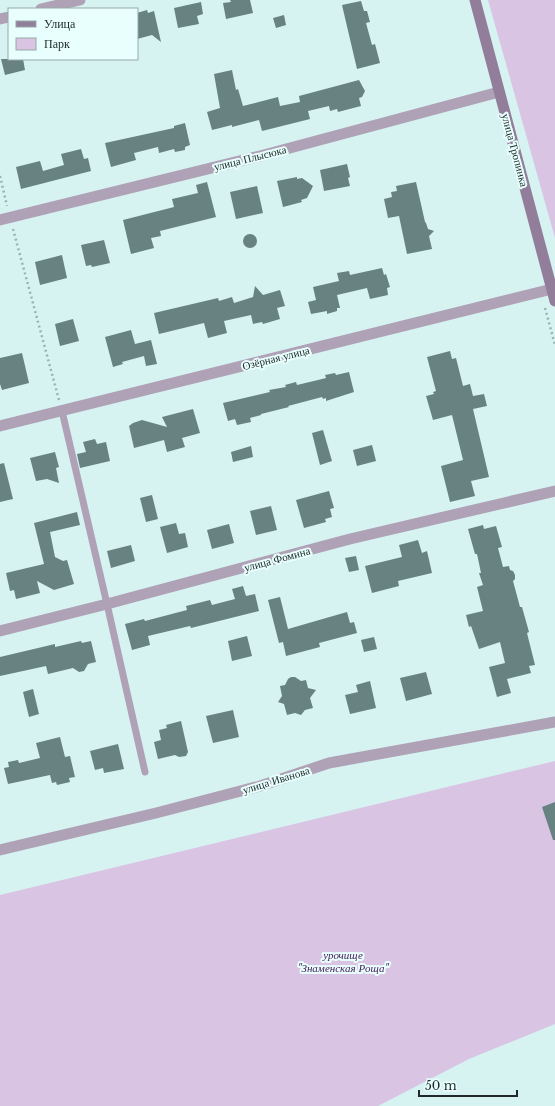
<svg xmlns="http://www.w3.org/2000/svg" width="555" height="1106" viewBox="0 0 555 1106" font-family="'Libre Baskerville',serif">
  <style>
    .green { fill: #dac4e4 }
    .building { fill: #678280 }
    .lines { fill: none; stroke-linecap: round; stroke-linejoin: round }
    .path { stroke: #9bb2b0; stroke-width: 2.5; stroke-dasharray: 2 3; stroke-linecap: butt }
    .service { stroke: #afa1b6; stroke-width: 7 }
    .minor { stroke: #afa1b6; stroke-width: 11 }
    .secondary { stroke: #927d9b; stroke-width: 11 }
    .labels { text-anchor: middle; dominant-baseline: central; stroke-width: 4; stroke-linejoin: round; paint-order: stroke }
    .street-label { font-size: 11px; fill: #1e2928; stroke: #e8fffd }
    .park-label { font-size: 11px; font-style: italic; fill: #492059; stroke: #e8fffd }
  </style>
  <rect width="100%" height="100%" fill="#d6f3f1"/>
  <!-- green -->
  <g class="green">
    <polygon points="488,0 555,0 555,238"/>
    <polygon points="555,761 555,1024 469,1059 378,1106 0,1106 0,895"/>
  </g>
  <!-- building -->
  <g class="building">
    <polygon points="230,0 250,0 253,13 226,19 223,3 231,2"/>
    <polygon points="361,1 364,11 367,11 370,22 366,23 372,45 375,44 380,63 357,69 342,5"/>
    <polygon points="201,2 203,14 197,16 199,24 178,28 174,8"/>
    <polygon points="147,10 148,13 154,11 161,42 152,35 137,39 137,13"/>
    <polygon points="284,15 286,25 276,28 273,18"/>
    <polygon points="1,59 23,59 25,70 5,75"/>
    <polygon points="232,70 236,90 238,89 243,106 278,97 280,106 300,102 299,96 359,80 365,91 362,97 359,98 361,106 338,112 337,109 330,111 329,106 308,111 310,119 262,131 259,120 232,127 232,125 212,130 207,112 220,108 214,74"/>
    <polygon points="185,123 190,145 185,147 185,150 175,152 174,149 159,153 158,147 134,153 136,160 111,167 105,143 174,128 174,126"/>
    <polygon points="81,149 84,159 88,158 91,171 21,189 16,167 40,161 43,171 64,165 61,154"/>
    <polygon points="347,164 350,177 348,178 350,186 324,191 320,170"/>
    <polygon points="297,177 297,179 302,178 313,186 307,198 301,200 302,202 283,207 277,181"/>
    <polygon points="207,182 216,217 160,231 161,236 151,238 154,248 131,254 123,220 174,207 172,199 198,193 196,185"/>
    <polygon points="416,182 425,222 426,223 428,229 434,231 429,236 432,249 407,254 399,216 388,218 384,199 392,197 391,192 397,191 396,186"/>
    <polygon points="257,186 263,213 236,219 230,192"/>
    <circle cx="250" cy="241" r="7"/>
    <polygon points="104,240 110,263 92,267 91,265 86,266 81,245"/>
    <polygon points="62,255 67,278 40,285 35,262"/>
    <polygon points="382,268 384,275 386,274 390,287 387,288 388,295 370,299 367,288 337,295 340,308 337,308 337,311 327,314 327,311 311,314 308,302 316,300 313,287 339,281 337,273 349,271 350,275"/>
    <polygon points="255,286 263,295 280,290 285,306 277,308 280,319 263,324 262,322 253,324 251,315 224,321 227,333 208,338 204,323 159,334 154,313 218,298 219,301 232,297 234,303 253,297"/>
    <polygon points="73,319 79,341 60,346 55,324"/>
    <polygon points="131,330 135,344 151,340 157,364 146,366 144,356 122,362 123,364 113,367 105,337"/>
    <polygon points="450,351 452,359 456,358 463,386 470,384 473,396 484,394 487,406 473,409 489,477 471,481 475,496 450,502 441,466 463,460 452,415 433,420 426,396 434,394 433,392 436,391 427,357"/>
    <polygon points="22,353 29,383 2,390 0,384 0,358"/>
    <polygon points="349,372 354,392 326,401 326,398 323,399 322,397 288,406 289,407 261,414 261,415 250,418 251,422 237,425 235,419 228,421 223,403 270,392 269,390 286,387 285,385 296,382 297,385 318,380 326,378 325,375 335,373 336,375"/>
    <polygon points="193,409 200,433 182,438 185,447 167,452 164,440 134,448 129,426 133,423 142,420 167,427 162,417"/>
    <polygon points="323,430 332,461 320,465 312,433"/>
    <polygon points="95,439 97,444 106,442 110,461 80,468 77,454 86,452 83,442"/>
    <polygon points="372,445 376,461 357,466 353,450"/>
    <polygon points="251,446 253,457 233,462 231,452"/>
    <polygon points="55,452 59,467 56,468 59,483 47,479 36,481 30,458"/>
    <polygon points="4,463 13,499 0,502 0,464"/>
    <polygon points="329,491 334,508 330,509 332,517 325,519 326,522 304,528 296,500"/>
    <polygon points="152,495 158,519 146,522 140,498"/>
    <polygon points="271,506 277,530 256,535 250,511"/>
    <polygon points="77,512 80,525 50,532 55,557 63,561 67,560 74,584 54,590 37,581 40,593 16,599 14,590 10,591 6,573 44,564 34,523"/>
    <polygon points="176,523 179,534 185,533 188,547 167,553 160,527"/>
    <polygon points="229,524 234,543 212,549 207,530"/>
    <polygon points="483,525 484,529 496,526 502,547 498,548 503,567 509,566 510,570 513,571 515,575 515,579 513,581 520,607 522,607 529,632 527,633 535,665 529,666 531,673 507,679 511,693 497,697 489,667 505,663 500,642 479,649 471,626 469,627 466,615 483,611 477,587 483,585 479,573 481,573 477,554 475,554 468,529"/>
    <polygon points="418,540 422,553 427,551 432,573 398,581 399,586 372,593 365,566 402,557 399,545"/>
    <polygon points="131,545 135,561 111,568 107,551"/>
    <polygon points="356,556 359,570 349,572 345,558"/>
    <polygon points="243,586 246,596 255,594 259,611 191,628 190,626 148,636 150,645 132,650 125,624 144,619 145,621 187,610 186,606 210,600 212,605 235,599 232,589"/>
    <polygon points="280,597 288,629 347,612 350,623 354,622 357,633 319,643 320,647 286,656 283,642 279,643 268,600"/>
    <polygon points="247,636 252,656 232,661 228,641"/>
    <polygon points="374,637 377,649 364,652 361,640"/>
    <polygon points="81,641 82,643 91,641 96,662 88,664 84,671 79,672 73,668 48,674 46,666 0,676 0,657 55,644 55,647"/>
    <polygon points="426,672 432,694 406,701 400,678"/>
    <polygon points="291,677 295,677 301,681 306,680 308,688 316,690 310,698 313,708 305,710 301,715 295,713 287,715 284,704 278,702 282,696 280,686 285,685 288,679"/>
    <polygon points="370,681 376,708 350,714 345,695 358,692 356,685"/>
    <polygon points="33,689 39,714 29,717 23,692"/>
    <polygon points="233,710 239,737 213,743 206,716"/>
    <polygon points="181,721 188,752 186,756 179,757 175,755 158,759 154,742 161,740 159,730 167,728 166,725"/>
    <polygon points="60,737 65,757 70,756 75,777 69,778 70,782 57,785 56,782 52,783 50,775 8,784 4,768 9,767 8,762 18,760 19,763 40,758 36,743"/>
    <polygon points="118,744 124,769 104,773 103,768 95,770 90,751"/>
    <polygon points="555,802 555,840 553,840 542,807"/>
  </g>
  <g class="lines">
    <!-- path -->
    <g class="path">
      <polyline points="0,176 7,206"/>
      <polyline points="13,229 59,400"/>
      <polyline points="545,308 555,345"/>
    </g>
    <!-- service -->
    <polyline class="service" points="62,411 107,604 145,772"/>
    <!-- minor -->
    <g class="minor">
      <polyline points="41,9 80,0"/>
      <polyline points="0,19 9,17"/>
      <polyline points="0,220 260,156 499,92"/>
      <polyline points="0,426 552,289"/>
      <polyline points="0,631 107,604 350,539 555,491"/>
      <polyline points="0,850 156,813 260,786 329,763 555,722"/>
    </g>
    <!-- secondary -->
    <polyline class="secondary" points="475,0 555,301"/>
  </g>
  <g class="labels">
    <!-- street labels -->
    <g class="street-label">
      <text transform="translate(515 150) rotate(75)">улица Тропинка</text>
      <text transform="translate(250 158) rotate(-14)">улица Плысюка</text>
      <text transform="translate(276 358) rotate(-14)">Озёрная улица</text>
      <text transform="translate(277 559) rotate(-15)">улица Фомина</text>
      <text transform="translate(276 780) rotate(-17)">улица Иванова</text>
    </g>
    <!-- park labels -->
    <g class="park-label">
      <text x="343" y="955">урочище<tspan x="343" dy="13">"Знаменская Роща"</tspan></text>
    </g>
  </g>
  <!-- legend -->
  <rect x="8" y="8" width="130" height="52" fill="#e8fffd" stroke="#97a9a8"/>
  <rect x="16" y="21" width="20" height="6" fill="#927d9b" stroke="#97a9a8"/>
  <text x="44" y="28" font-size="12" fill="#1e2928">Улица</text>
  <rect x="16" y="38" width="20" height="12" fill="#dac4e4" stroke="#97a9a8"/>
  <text x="44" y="48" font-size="12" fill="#1e2928">Парк</text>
  <!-- scale -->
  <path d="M419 1090v6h98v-6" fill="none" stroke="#1e2928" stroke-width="2"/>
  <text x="425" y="1090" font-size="12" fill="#1e2928" stroke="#e8fffd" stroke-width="3" paint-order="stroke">50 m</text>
</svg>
